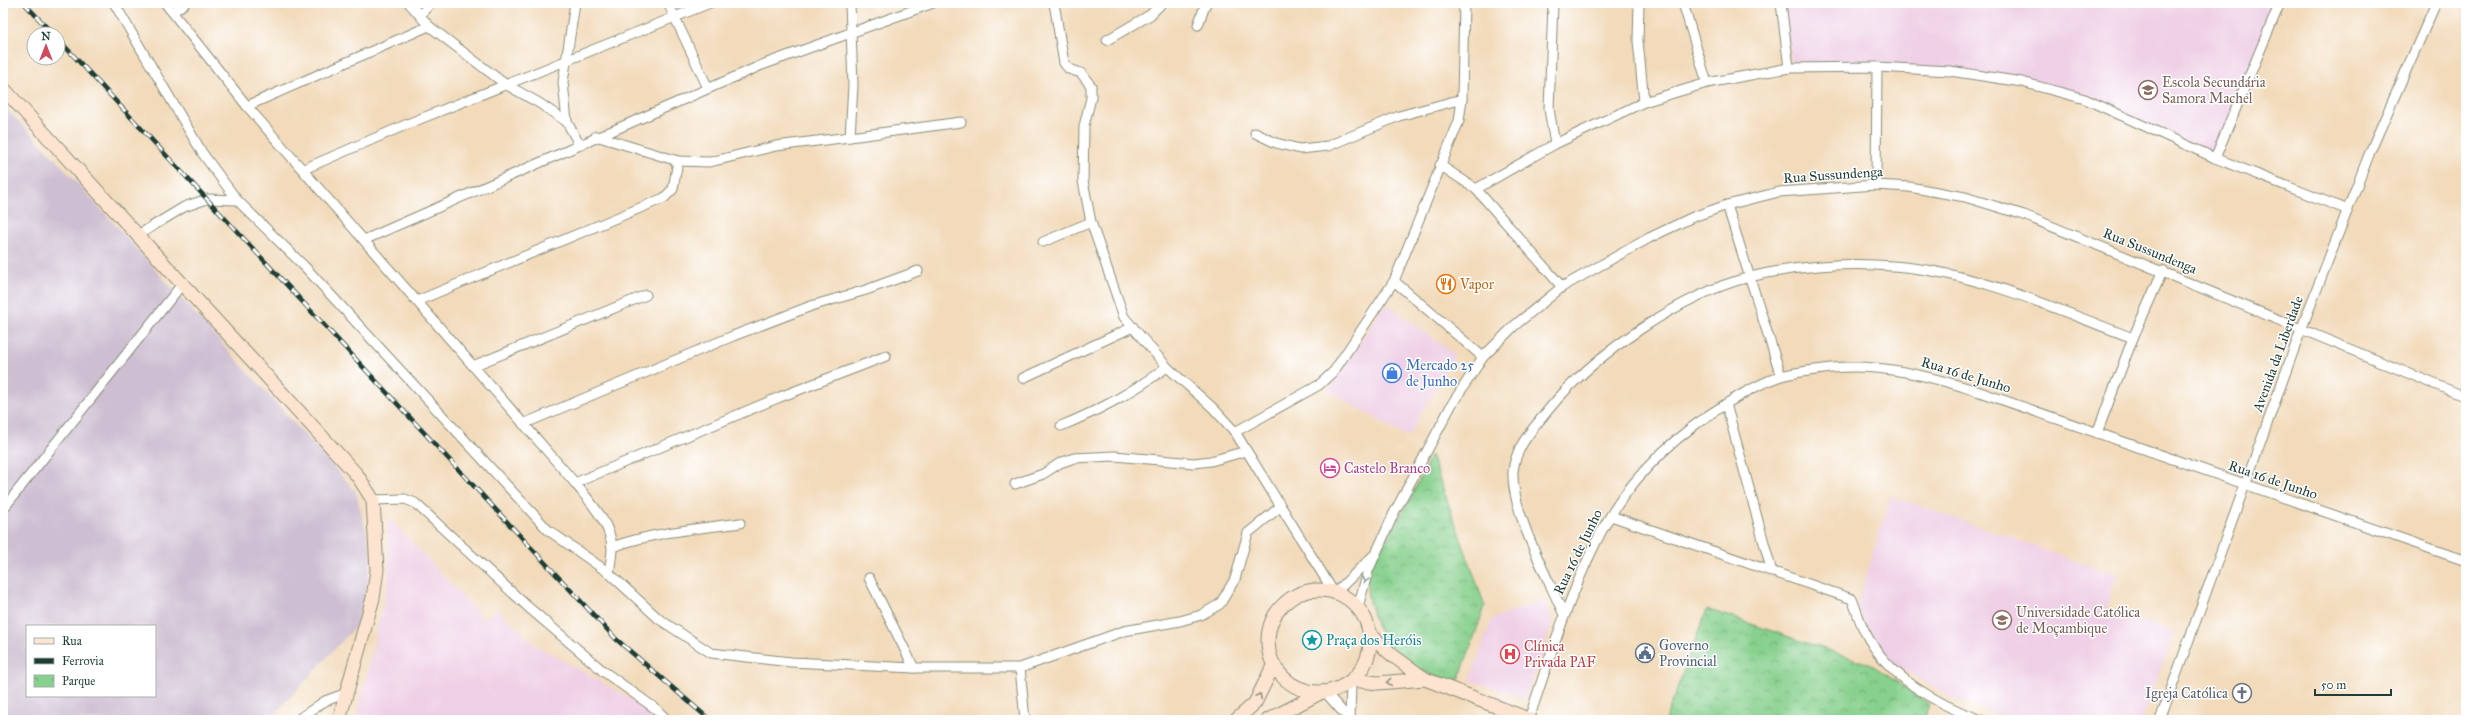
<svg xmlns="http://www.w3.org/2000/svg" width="2469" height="723" viewBox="0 0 2469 723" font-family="'IM FELL Great Primer',serif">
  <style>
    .built { fill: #efd0e6 }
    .industrial { fill: #cdbed2; fill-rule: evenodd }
    .park { fill: url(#park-crowns); stroke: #538660 }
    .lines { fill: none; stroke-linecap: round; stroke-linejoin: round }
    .street-casing { stroke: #888c77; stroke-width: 11 }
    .secondary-casing { stroke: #888c77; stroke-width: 15 }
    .street { stroke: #fff; stroke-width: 9 }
    .secondary { stroke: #fde4d1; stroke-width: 13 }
    .rail-casing { stroke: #1f3d34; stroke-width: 4.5 }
    .rail { stroke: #fff; stroke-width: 3; stroke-dasharray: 9; stroke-linecap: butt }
    .oneway { stroke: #8f9e9a }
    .oneway2 { stroke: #8e9082 }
    .labels { text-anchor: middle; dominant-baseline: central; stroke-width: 3; stroke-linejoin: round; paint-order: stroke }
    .education-label { font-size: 14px; fill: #785e54; stroke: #fff; text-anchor: start }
    .street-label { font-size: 14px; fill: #1f3d34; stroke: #fff }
    .food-label { font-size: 14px; fill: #c56008; stroke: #fff; text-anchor: start }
    .shop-label { font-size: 14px; fill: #366cbe; stroke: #fff; text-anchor: start }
    .hotel-label { font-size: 14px; fill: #b23c85; stroke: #fff; text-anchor: start }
    .culture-label { font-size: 14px; fill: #0d838f; stroke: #fff; text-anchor: start }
    .service-label { font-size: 14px; fill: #4e5e75; stroke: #fff; text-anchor: start }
    .health-label { font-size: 14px; fill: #be3a42; stroke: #fff; text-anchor: start }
    .worship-label { font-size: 14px; fill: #5b616d; stroke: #fff; text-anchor: end }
  </style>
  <defs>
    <pattern id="park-crowns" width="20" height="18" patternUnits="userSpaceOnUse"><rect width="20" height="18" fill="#87d08d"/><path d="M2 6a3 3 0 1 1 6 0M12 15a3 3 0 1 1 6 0" fill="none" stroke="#6eaa74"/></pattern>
  </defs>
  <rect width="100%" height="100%" fill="#fff"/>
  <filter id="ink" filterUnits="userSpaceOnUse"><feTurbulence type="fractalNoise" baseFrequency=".025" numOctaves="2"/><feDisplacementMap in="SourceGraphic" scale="8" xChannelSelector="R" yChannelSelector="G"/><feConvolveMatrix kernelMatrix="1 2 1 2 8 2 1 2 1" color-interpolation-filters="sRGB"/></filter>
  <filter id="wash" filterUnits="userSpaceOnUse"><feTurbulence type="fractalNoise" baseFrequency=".012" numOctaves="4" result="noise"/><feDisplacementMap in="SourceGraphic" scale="16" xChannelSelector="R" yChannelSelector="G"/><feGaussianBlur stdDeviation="0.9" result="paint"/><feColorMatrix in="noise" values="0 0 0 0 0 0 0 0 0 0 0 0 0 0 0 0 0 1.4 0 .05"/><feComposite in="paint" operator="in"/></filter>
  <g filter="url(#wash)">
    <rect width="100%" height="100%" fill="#f2daba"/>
    <!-- built -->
    <g class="built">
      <polygon points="1783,3 2280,3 2217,156 2084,101 2019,79 1792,67"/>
      <polygon points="1386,303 1455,355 1408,437 1328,391"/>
      <polygon points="1891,496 2117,575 2106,608 2174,632 2142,720 2017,720 1954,699 1887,660 1871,637 1857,605"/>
      <polygon points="388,517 485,620 497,609 535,645 644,706 660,720 356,720 389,579"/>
      <polygon points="1544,600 1553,622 1525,699 1470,680 1492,619"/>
    </g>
    <!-- industrial -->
    <path class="industrial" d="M3 105 61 165 356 492 372 555 364 600 356 626 269 720H3ZM27 626H155V696H27Z"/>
    <!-- park -->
    <g class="park">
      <path d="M1431 455 1485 606 1457 685C1417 670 1386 659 1373 615 1369 604 1366 590 1367 579 1371 559 1387 540 1397 523 1409 501 1421 478 1431 455Z"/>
      <polygon points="1707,609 1872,665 1929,704 1923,720 1665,720"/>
    </g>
  </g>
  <g filter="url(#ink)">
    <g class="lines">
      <!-- street casing -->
      <g class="street-casing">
        <g id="street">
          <polyline points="114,3 203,154 237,200 305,267 548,530 609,573"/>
          <path d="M165 3 247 106 575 483C589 501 611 523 612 548 612 556 610 565 609 573L659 619 711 653 791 662 914 668H1020L1124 631 1180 621 1201 615 1220 604 1235 579 1248 533 1280 507"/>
          <polyline points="409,3 429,26 505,84 539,103 567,122"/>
          <polyline points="575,3 563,82 567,122 579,144"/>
          <polyline points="668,3 708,88"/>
          <polyline points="1054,3 1064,63 1069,69 1081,73 1091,86 1091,98 1084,126 1083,181 1091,222 1124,317 1167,367 1213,408 1235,432 1333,591"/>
          <polyline points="1464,3 1462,99 1459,121 1394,281 1483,357"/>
          <polyline points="1553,3 1549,109 1555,144"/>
          <polyline points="1639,3 1638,41 1644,102"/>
          <polyline points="1683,3 1707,83"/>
          <polyline points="1781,3 1789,68"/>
          <polyline points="173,12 185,3"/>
          <polyline points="420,15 431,3"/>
          <polyline points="1198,25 1206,3"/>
          <polyline points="1107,40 1150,15 1162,3"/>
          <polyline points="247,106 429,26"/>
          <polyline points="1255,133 1276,143 1300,149 1328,146 1399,116 1462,99"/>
          <polyline points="596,136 678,161 710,162 776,146 850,137 853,85 850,3"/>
          <polyline points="850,137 961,122"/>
          <polyline points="2215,158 2280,3"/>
          <polyline points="1440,165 1476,189 1562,287"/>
          <polyline points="304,169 410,123 710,3"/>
          <polyline points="1876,185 1877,67"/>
          <polyline points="1476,189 1555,144 1644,102 1677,92 1707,83 1789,68 1877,67 1950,71 2022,82 2085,99 2215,158 2348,210"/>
          <polyline points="1727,205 1781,376"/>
          <polyline points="138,235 184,207 207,199 237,200"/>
          <polyline points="364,240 762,65 933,3"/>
          <polyline points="1043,242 1091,222"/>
          <polyline points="417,301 664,198 673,189 678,161"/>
          <polyline points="473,366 646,295"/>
          <polyline points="1023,378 1133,327"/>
          <polyline points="1726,404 1772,572"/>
          <polyline points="523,424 733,336 811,306 866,290 918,271"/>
          <path d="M1061 426C1102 409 1131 393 1167 367"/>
          <polyline points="1235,432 1319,385 1334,371 1394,281"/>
          <polyline points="2097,433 2133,338 2163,270"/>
          <polyline points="575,483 780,397 886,356"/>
          <polyline points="1015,484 1043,474 1060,463 1074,458 1114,456 1194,463 1211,461 1246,451"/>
          <polyline points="373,500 405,499 415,503 528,607 603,671 656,709 667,720"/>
          <polyline points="3,509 183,283"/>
          <path d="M1611 516 1852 599C1856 609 1859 620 1864 630 1886 676 1936 704 1981 720"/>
          <path d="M612 547C653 532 697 529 740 523"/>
          <polyline points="869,578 914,668"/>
          <polyline points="1336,592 1374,555"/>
          <polyline points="1358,607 1368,571 1394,513 1452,404 1483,357 1514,326 1562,287 1649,238 1693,217 1727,205 1779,192 1876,185 1909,187 1965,197 2024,215 2466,397"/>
          <path d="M1564 615C1548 578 1511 511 1513 472 1515 446 1534 428 1549 409 1593 355 1682 294 1750 277 1795 266 1847 262 1893 266 1977 272 2055 309 2133 338"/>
          <polyline points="1020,668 1025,720"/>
          <polyline points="1325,692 1349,719"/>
          <path d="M1529 719C1549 659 1568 599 1596 542 1625 482 1673 436 1729 402 1745 392 1763 382 1781 376 1797 372 1816 370 1832 368 1880 363 1928 376 1974 390L2466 561"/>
          <polyline points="297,720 325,701 347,693"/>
          <polyline points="1350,720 1351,682"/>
          <polyline points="2160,720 2301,330 2370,152 2436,3"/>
        </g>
      </g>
      <!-- secondary casing -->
      <g class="secondary-casing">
        <g id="secondary">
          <polyline points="3,88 357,475 373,500 377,570 373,598 339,720"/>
          <circle cx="1319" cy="641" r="51"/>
          <polyline points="1370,634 1392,655 1425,679 1531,720"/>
          <polyline points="1353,680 1378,683 1425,679"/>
          <polyline points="1236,720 1255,703 1273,666"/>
          <polyline points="1268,720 1322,692"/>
        </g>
      </g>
      <!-- street -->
      <use href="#street" class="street"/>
      <!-- secondary -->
      <use href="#secondary" class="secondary"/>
      <!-- rail casing -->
      <g class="rail-casing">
        <g id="rail">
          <polyline points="24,3 53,34"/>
          <polyline points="58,39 616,639 710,720"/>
        </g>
      </g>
      <!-- rail -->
      <use href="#rail" class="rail"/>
    </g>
    <!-- one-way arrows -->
    <defs><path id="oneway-chevron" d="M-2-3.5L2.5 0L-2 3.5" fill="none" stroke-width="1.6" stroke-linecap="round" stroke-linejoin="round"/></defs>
    <use class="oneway" href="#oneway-chevron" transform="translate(1365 580) rotate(106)"/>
    <g class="oneway2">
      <use href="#oneway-chevron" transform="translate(1389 682) rotate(175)"/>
      <use href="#oneway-chevron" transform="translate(1259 696) rotate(-63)"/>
    </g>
  </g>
  <!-- icons -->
  <defs>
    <g id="school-ring" transform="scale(1)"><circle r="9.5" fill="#fff" stroke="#8d6e63" stroke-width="1.5"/><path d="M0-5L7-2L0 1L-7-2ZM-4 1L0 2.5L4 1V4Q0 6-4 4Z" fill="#8d6e63"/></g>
    <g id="restaurant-ring" transform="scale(1)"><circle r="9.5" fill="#fff" stroke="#e8710a" stroke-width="1.5"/><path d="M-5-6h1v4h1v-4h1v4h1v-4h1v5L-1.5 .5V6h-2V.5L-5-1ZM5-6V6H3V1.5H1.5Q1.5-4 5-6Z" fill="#e8710a"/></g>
    <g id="shop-ring" transform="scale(1)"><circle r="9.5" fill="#fff" stroke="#3f7fe0" stroke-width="1.5"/><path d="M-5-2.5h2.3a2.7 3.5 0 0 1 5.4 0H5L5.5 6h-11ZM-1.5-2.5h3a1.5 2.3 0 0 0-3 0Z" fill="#3f7fe0"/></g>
    <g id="hotel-ring" transform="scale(1)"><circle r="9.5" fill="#fff" stroke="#d1479c" stroke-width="1.5"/><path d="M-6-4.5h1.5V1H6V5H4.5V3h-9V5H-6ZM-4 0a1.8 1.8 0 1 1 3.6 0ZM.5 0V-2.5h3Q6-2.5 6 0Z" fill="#d1479c"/></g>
    <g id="university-ring" transform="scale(1)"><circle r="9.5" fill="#fff" stroke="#8d6e63" stroke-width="1.5"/><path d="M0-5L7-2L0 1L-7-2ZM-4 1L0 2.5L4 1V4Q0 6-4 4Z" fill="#8d6e63"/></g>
    <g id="sight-ring" transform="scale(1)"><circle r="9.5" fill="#fff" stroke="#0f9aa8" stroke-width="1.5"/><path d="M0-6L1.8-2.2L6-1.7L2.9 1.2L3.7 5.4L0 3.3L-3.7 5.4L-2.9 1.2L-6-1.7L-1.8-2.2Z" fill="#0f9aa8"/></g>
    <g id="civic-ring" transform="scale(1)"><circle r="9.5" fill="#fff" stroke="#5c6f8a" stroke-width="1.5"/><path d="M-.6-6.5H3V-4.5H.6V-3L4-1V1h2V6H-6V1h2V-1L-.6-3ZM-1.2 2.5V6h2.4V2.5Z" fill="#5c6f8a"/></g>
    <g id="hospital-ring" transform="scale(1)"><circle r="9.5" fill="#fff" stroke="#e0444e" stroke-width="1.5"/><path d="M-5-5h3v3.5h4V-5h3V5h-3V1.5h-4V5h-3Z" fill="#e0444e"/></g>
    <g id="church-ring" transform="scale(1)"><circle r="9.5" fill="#fff" stroke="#6b7280" stroke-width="1.5"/><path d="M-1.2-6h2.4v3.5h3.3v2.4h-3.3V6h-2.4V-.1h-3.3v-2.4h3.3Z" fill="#6b7280"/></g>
  </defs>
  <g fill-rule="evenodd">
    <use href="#school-ring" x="2148" y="90"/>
    <use href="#restaurant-ring" x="1446" y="284"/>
    <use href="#shop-ring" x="1392" y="373"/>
    <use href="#hotel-ring" x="1330" y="468"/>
    <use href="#university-ring" x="2002" y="620"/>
    <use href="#sight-ring" x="1312" y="640"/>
    <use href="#civic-ring" x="1645" y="653"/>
    <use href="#hospital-ring" x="1510" y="654"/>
    <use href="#church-ring" x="2242" y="693"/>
  </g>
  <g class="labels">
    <!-- education labels -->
    <g class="education-label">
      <text x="2162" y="82">Escola Secundária<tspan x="2162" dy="16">Samora Machel</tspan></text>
      <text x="2016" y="612">Universidade Católica<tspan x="2016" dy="16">de Moçambique</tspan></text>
    </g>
    <!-- street labels -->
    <g class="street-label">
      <text transform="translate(1833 175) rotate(-4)">Rua Sussundenga</text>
      <text transform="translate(2150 251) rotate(22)">Rua Sussundenga</text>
      <text transform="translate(2278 354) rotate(-70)">Avenida da Liberdade</text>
      <text transform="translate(1966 375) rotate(17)">Rua 16 de Junho</text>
      <text transform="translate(2273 480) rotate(19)">Rua 16 de Junho</text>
      <text transform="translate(1578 552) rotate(-64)">Rua 16 de Junho</text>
    </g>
    <!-- food labels -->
    <g class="food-label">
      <text x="1460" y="284">Vapor</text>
    </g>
    <!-- shop labels -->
    <g class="shop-label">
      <text x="1406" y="365">Mercado 25<tspan x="1406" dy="16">de Junho</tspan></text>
    </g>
    <!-- hotel labels -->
    <g class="hotel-label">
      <text x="1344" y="468">Castelo Branco</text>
    </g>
    <!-- culture labels -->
    <g class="culture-label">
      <text x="1326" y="640">Praça dos Heróis</text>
    </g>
    <!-- service labels -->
    <g class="service-label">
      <text x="1659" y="645">Governo<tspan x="1659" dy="16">Provincial</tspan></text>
    </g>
    <!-- health labels -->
    <g class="health-label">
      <text x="1524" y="646">Clínica<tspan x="1524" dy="16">Privada PAF</tspan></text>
    </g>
    <!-- worship labels -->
    <g class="worship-label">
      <text x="2228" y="693">Igreja Católica</text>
    </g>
  </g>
  <!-- margin -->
  <rect width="2469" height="723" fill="none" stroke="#fff" stroke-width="16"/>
  <!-- legend -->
  <rect x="26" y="625" width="130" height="72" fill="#ffffff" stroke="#a5b1ae"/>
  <rect x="34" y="638" width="20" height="6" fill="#fde4d1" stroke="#a5b1ae"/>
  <text x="62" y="645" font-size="12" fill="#1f3d34">Rua</text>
  <rect x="34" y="658" width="20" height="6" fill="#1f3d34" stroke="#a5b1ae"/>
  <text x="62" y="665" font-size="12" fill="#1f3d34">Ferrovia</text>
  <rect x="34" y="675" width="20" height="12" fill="url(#park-crowns)" stroke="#a5b1ae"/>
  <text x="62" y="685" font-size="12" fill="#1f3d34">Parque</text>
  <!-- north arrow -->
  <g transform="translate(46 46)"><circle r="19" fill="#ffffff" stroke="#a5b1ae"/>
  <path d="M0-3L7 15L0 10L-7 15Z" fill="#d1495b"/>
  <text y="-6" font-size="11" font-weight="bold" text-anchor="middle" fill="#1f3d34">N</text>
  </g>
  <!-- scale -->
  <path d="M2315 689v6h76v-6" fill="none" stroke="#1f3d34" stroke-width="2"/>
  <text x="2321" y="689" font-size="12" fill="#1f3d34" stroke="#ffffff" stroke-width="3" paint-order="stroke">50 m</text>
</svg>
